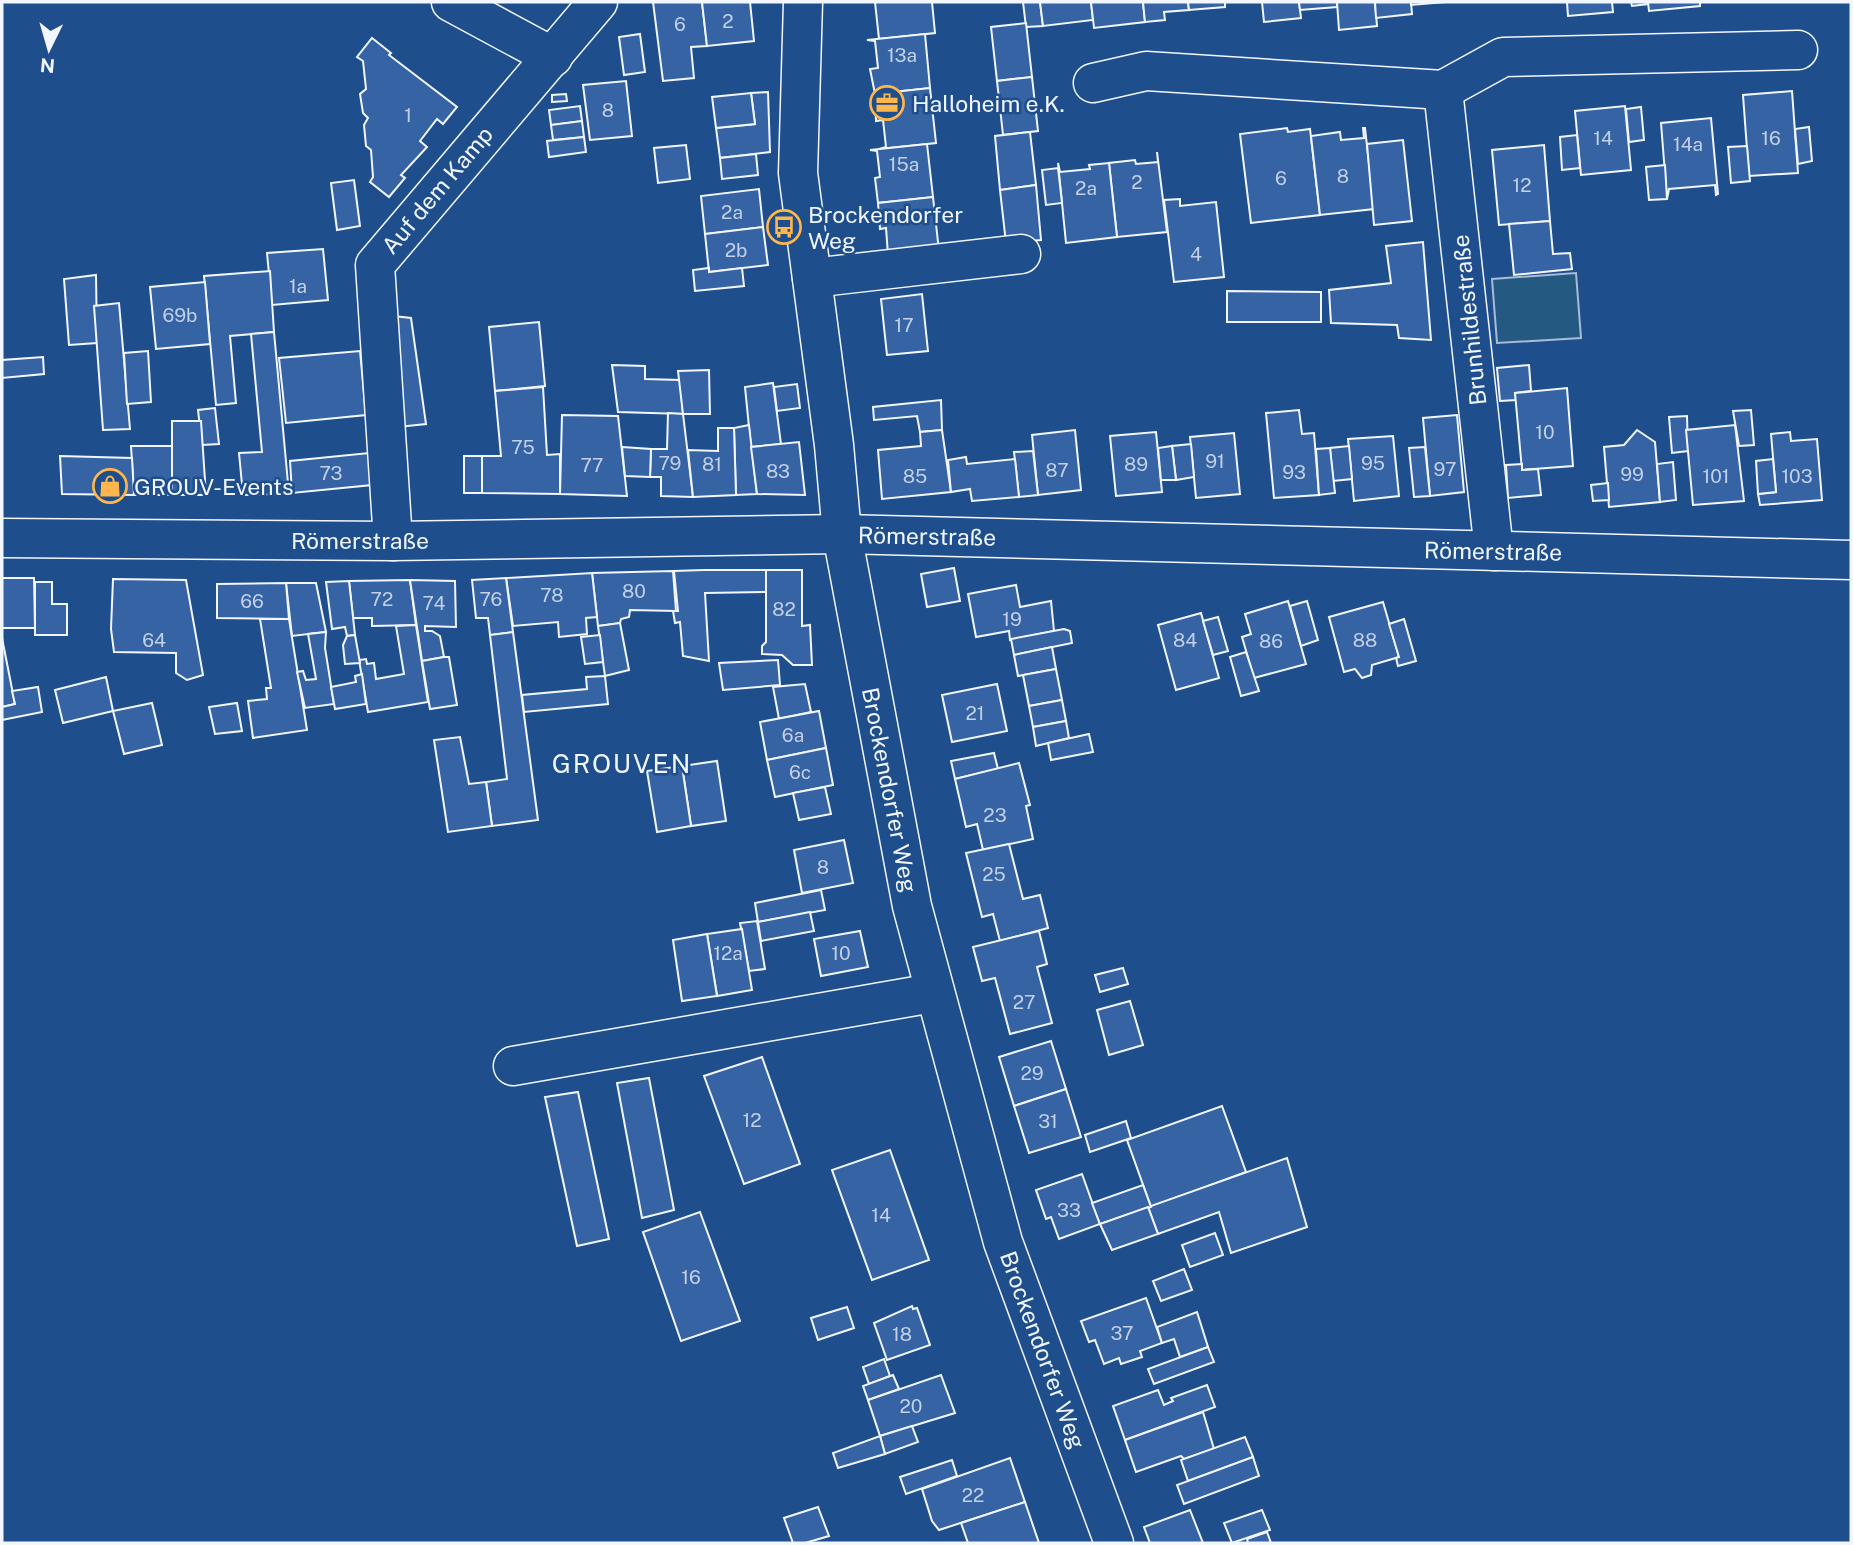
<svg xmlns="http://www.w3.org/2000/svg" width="1853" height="1545" viewBox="0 0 1853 1545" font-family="'Public Sans',sans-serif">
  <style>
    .green { fill: #245a82; stroke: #a8bbd7; stroke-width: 2 }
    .building { fill: #3563a3; stroke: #f2f6ff; stroke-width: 2 }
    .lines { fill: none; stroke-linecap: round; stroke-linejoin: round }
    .minor-casing { stroke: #f2f6ff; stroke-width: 41 }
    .minor { stroke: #1f4e8c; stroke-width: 38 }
    .labels { text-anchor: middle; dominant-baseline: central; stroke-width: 5; stroke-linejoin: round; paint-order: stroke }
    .number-label { font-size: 19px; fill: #c3d1e8 }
    .poi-label { font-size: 23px; fill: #f2f6ff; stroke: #1f4e8c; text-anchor: start }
    .street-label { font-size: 23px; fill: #f2f6ff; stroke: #1f4e8c }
    .quarter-label { font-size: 26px; letter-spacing: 2px; fill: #f2f6ff; stroke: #1f4e8c }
  </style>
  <rect width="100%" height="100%" fill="#1f4e8c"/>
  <!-- green -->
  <polygon class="green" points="1576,273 1581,338 1497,343 1492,279"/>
  <!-- building -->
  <g class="building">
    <polygon points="653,2 702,2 707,46 691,47 694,78 663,81"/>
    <polygon points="702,2 750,2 754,41 707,46"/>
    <polygon points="875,2 932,2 935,33 879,39"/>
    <polygon points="1023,2 1040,2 1043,26 1026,27"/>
    <polygon points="1040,2 1091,2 1093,20 1043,26"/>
    <polygon points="1091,2 1143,2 1145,22 1094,28"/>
    <polygon points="1143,2 1188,2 1189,10 1164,12 1165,20 1145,22"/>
    <polygon points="1188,2 1225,2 1225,7 1189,10"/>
    <polygon points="1262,2 1299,2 1301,18 1264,22"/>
    <polygon points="1299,2 1337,2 1337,7 1300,10"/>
    <polygon points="1337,2 1375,2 1377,26 1339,30"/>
    <polygon points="1375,2 1411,2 1412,14 1376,18"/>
    <polygon points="1411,2 1446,2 1411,5"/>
    <polygon points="1567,2 1612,2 1613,12 1568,16"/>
    <polygon points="1631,2 1648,2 1648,4 1632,6"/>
    <polygon points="1648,2 1700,2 1700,6 1649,11"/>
    <polygon points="1026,23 1032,77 997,81 991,27"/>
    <polygon points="640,34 645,72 624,75 619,37"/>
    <polygon points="925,34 930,88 875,94 870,69 878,68 875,41 867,40"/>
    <polygon points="372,38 391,53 389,55 457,107 443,124 437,119 420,141 427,147 401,175 405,178 389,197 370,182 373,177 371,150 366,146 364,125 368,118 363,113 360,94 366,89 363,61 357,57"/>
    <polygon points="1032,77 1038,131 1003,135 997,81"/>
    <polygon points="626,81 632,136 590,140 583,85"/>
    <polygon points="930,88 936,143 879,149 886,147 883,120 876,121 875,94"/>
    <polygon points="1792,91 1798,173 1749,176 1743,95"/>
    <polygon points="768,92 770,152 720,158 716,128 755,124 751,93"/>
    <polygon points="751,93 755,124 716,128 712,97"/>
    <polygon points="566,94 567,101 552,102 552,95"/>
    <polygon points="580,106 582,121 551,125 549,110"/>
    <polygon points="1625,106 1631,170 1581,175 1575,111"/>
    <polygon points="1641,107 1644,140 1629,142 1626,109"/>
    <polygon points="1711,118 1718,194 1716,195 1715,185 1669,189 1667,199 1661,123"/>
    <polygon points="582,121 584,137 553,140 551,125"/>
    <polygon points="1809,127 1812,161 1798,164 1795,129"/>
    <polygon points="1287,128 1288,132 1310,129 1320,215 1251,223 1240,134"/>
    <polygon points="1363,128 1365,128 1374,209 1320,215 1311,136 1340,132 1341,140 1364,138"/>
    <polygon points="1030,132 1036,185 1000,190 995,136"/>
    <polygon points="1577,135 1580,168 1562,170 1560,137"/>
    <polygon points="584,137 586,152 549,157 547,141"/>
    <polygon points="1403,140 1412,221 1374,225 1367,144"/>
    <polygon points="927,144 933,197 878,203 875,178 880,177 877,151 870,150"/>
    <polygon points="686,145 690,179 658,183 654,148"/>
    <polygon points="1544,145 1550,221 1499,225 1492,150"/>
    <polygon points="1747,146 1750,181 1731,183 1728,147"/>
    <polygon points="1157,152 1167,232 1117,237 1109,163 1135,160 1136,164 1158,162"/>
    <polygon points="756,154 758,175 722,179 720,158"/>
    <polygon points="1058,163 1060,172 1090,169 1089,165 1109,163 1117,237 1066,243"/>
    <polygon points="1665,165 1667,199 1649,200 1646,167"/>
    <polygon points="1058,168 1062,203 1046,205 1042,170"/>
    <polygon points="354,180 360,226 337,230 331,183"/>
    <polygon points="1036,185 1041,240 1006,243 1000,190"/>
    <polygon points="759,189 763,227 705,234 701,196"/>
    <polygon points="933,197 939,251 888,255 886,228 880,229 878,203"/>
    <polygon points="1180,199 1180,206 1216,202 1224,277 1174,282 1164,200"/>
    <polygon points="1550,221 1553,254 1570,253 1572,269 1514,275 1509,224"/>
    <polygon points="763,227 768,265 709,272 705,234"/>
    <polygon points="1423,242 1431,340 1399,338 1397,325 1331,323 1329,290 1391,283 1386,246"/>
    <polygon points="323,249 328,300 272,305 267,253"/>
    <polygon points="709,268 709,272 742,268 744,286 695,291 693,270"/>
    <polygon points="270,271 274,332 230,336 236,403 216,405 204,276"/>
    <polygon points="96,275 97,343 69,345 64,279"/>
    <polygon points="205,282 210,344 156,349 150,287"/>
    <polygon points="1227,291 1321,292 1321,322 1227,322"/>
    <polygon points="922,294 928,351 887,355 881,299"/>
    <polygon points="119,303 130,429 103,430 94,306"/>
    <polygon points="393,316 411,318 426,424 398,427"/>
    <polygon points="539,322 545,386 495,391 489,327"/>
    <polygon points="274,332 289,494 243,495 239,453 262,452 251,334"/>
    <polygon points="148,351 151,402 127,404 124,353"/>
    <polygon points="360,351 366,415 286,423 279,358"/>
    <polygon points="43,357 44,374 2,378 2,360"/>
    <polygon points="612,365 645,366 645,379 680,380 683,414 618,412"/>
    <polygon points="1529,365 1531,391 1515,393 1516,400 1500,401 1497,368"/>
    <polygon points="709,370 710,414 683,414 678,371"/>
    <polygon points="773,383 781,444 751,447 745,387"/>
    <polygon points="797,384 800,408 777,411 774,387"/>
    <polygon points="543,387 547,455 560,454 560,494 482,493 482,456 501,456 495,391"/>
    <polygon points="1567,388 1573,466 1522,470 1515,393"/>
    <polygon points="941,400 942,430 920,432 917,416 874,420 873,407"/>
    <polygon points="215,408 219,444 202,445 198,410"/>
    <polygon points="1299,410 1302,434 1314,433 1319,495 1274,498 1266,413"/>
    <polygon points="1751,410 1754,445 1739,446 1733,411"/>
    <polygon points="668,413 683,414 693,497 661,496 661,477 650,477 651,449 667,449"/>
    <polygon points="562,415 618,416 627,496 560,494"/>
    <polygon points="1457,415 1464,492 1430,496 1423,418"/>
    <polygon points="1687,416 1688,451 1672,453 1669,417"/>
    <polygon points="172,421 201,421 206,495 172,495"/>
    <polygon points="749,425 757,494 736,495 734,428"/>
    <polygon points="1735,425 1744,501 1693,505 1686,430"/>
    <polygon points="718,428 734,428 736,495 693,497 688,450 718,451"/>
    <polygon points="942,430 951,492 882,499 878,450 921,446 920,432"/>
    <polygon points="1075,430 1081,490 1038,495 1032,435"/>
    <polygon points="1637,430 1655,442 1660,502 1609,507 1604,447 1624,445"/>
    <polygon points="1156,432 1162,492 1116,496 1110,436"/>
    <polygon points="1790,432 1791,441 1817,439 1822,500 1760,505 1758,494 1776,492 1771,434"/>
    <polygon points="1234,433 1240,494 1196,498 1190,437"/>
    <polygon points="1393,436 1399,496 1354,501 1348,439"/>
    <polygon points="799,442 805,495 757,494 751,447"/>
    <polygon points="1191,444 1194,477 1176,480 1172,446"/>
    <polygon points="131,446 172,446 172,495 134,495"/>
    <polygon points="1172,446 1176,480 1161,480 1158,448"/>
    <polygon points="1349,446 1352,479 1333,481 1330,448"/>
    <polygon points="622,447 651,449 650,477 625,476"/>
    <polygon points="1425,447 1430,496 1414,497 1409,448"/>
    <polygon points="1330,448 1335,493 1319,495 1316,449"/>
    <polygon points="1033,451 1038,495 1019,497 1014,452"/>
    <polygon points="369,453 372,485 292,493 290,461"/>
    <polygon points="60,456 132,458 134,495 62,494"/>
    <rect x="464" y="456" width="18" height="37"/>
    <polygon points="966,457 967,464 1015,459 1019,497 972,501 970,489 951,492 948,460"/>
    <polygon points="1773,459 1776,492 1758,494 1756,461"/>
    <polygon points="1673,462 1676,500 1660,502 1657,464"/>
    <polygon points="1522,464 1522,470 1538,469 1541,495 1508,498 1506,465"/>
    <polygon points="1608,483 1609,500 1593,501 1591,485"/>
    <polygon points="954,568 960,601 927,607 921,574"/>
    <polygon points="704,570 766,570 766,592 705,593 709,661 683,656 680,622 675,623 673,611 678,611 674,571"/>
    <polygon points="766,570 802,570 802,626 810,625 812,665 793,665 782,655 762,654 762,646 766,642"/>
    <polygon points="673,571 676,611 630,610 629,617 621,619 620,623 598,626 592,573"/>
    <polygon points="592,573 597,617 586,618 587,634 559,637 558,622 513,626 506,578"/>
    <polygon points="2,578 34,578 35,628 2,628"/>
    <polygon points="506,578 513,632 490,635 488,618 476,618 472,580"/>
    <polygon points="113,579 186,580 203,675 187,680 176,673 176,653 114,652 111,629"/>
    <polygon points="410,580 416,625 372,626 372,618 353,618 349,581"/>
    <polygon points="410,580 455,581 456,627 425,626 425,631 432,631 440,636 444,657 422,661"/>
    <polygon points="349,581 355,635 347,636 345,627 332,629 326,582"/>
    <polygon points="35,582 52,582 52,604 67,604 67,635 35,635"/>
    <polygon points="286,583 316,583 326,632 292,636"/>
    <polygon points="286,583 289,619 217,618 217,584"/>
    <polygon points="1016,585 1020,607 1051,601 1054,631 1010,640 1009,631 976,637 968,594"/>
    <polygon points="1288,601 1306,664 1254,678 1242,637 1251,634 1245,614"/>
    <polygon points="1307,601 1318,640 1301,646 1290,606"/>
    <polygon points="1383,602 1399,657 1372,665 1371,675 1362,678 1355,669 1344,672 1329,617"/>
    <polygon points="1201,613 1219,678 1176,690 1158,625"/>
    <polygon points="1218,617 1228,651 1213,655 1203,621"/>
    <polygon points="260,619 289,619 307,730 253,738 248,701 267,699 266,688 271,688"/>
    <polygon points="1404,619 1416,661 1398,666 1396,658 1399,657 1389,624"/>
    <polygon points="620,623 629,670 605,676 598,626"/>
    <polygon points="416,625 428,702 368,712 359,660 366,659 367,664 374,663 376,679 404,674 396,626"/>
    <polygon points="1064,629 1070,631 1072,643 1014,655 1011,639"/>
    <polygon points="326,632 325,648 334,704 305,708 297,672 303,671 306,680 316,679 308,634"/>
    <polygon points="513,632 538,820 492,826 486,782 507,779 490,635"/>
    <polygon points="355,635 360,663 345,664 343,645 347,636"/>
    <polygon points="600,635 603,662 585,664 581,637"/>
    <polygon points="2,638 15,704 2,707"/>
    <polygon points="1052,647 1056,669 1018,676 1014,655"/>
    <polygon points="1246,652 1259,691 1241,696 1230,657"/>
    <polygon points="444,657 449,657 457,705 430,709 422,661"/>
    <polygon points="778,660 780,685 723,690 719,663"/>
    <polygon points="1056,669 1062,700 1029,706 1023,675"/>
    <polygon points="362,674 366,704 335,709 331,687 356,682 355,676"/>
    <polygon points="605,676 608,704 524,712 522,695 587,689 586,677"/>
    <polygon points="106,677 113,711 63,723 55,690"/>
    <polygon points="805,684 811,712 779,719 773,687"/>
    <polygon points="997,684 1007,731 952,742 942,695"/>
    <polygon points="38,687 42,712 2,720 2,707 15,704 12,691"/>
    <polygon points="1062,700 1066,721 1033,727 1029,706"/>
    <polygon points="152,703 162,745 124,754 113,711"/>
    <polygon points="237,703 242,731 215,734 209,707"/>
    <polygon points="819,711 826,748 767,760 760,722"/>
    <polygon points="1066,721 1069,738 1036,746 1033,727"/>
    <polygon points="1089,734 1093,752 1051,760 1048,743"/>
    <polygon points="460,737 469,784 486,782 492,826 448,832 434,740"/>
    <polygon points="826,748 833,785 775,797 767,760"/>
    <polygon points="994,753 998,769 955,779 951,761"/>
    <polygon points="717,761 726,821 691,826 682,766"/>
    <polygon points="1019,763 1030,805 1026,806 1033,839 983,850 977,824 966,827 955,779"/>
    <polygon points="682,766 691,826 657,832 647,771"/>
    <polygon points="825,787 831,814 799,820 793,793"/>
    <polygon points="844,840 853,883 802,893 794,850"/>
    <polygon points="1009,844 1023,899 1040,895 1048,928 1000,941 993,914 982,917 966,853"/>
    <polygon points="821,890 825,910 758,922 755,903"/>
    <polygon points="810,912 814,931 761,941 758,922"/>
    <polygon points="757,921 765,969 749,971 740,923"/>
    <polygon points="742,929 752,990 717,996 707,934"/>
    <polygon points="860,931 868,967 821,976 814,939"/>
    <polygon points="1039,931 1047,964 1037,967 1052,1023 1010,1034 995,978 982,981 973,947"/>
    <polygon points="707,934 717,996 682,1001 673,940"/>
    <polygon points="1123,968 1128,984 1100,992 1095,975"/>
    <polygon points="1130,1001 1143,1045 1109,1055 1097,1010"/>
    <polygon points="1051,1041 1066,1089 1014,1106 999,1057"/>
    <polygon points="762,1057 800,1164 744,1184 704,1076"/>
    <polygon points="649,1078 674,1210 642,1218 617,1083"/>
    <polygon points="1066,1089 1081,1137 1029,1153 1014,1106"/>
    <polygon points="578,1092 609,1239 577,1246 545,1097"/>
    <polygon points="1222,1106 1246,1172 1151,1207 1127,1140"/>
    <polygon points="1126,1121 1131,1138 1090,1152 1085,1135"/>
    <polygon points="890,1150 929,1260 872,1280 832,1170"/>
    <polygon points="1287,1158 1307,1227 1231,1253 1219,1212 1158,1234 1148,1207"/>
    <polygon points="1082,1174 1100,1224 1059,1239 1051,1217 1046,1219 1036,1190"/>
    <polygon points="1143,1185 1151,1207 1100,1224 1092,1203"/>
    <polygon points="1148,1207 1158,1234 1112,1250 1100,1224"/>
    <polygon points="700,1212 740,1321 681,1341 643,1232"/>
    <polygon points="1215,1233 1223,1255 1190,1267 1182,1245"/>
    <polygon points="1184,1269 1192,1290 1161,1301 1153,1281"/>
    <polygon points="1146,1298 1162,1343 1140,1351 1142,1357 1121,1364 1119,1358 1104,1364 1095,1340 1089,1342 1081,1321"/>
    <polygon points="912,1306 913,1309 917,1308 930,1345 887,1360 874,1323"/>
    <polygon points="847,1307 854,1328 818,1340 811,1318"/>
    <polygon points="1197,1312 1208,1347 1180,1357 1174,1339 1162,1343 1157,1327"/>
    <polygon points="1208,1347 1214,1362 1154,1384 1148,1369"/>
    <polygon points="884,1359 890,1376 869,1384 863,1367"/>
    <polygon points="893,1375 899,1389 868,1400 863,1386"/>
    <polygon points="941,1375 955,1413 880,1436 868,1400"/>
    <polygon points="1207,1385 1215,1407 1125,1440 1113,1406 1158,1390 1164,1405 1173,1401 1171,1398"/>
    <polygon points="1203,1412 1214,1449 1184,1459 1181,1456 1136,1472 1125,1440"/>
    <polygon points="912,1426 918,1442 885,1454 880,1436"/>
    <polygon points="880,1436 885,1454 838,1468 833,1453"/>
    <polygon points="1245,1437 1253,1457 1188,1481 1181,1460"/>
    <polygon points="1253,1457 1259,1476 1184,1504 1177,1485"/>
    <polygon points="1010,1458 1025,1502 939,1530 932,1521 922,1489"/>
    <polygon points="952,1460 957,1476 906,1494 900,1477"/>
    <polygon points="1025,1502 1039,1543 968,1543 961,1523"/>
    <polygon points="818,1507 829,1536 805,1543 793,1543 784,1518"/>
    <polygon points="1190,1510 1203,1543 1150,1543 1144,1527"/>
    <polygon points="1262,1510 1270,1530 1232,1543 1224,1523"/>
    <polygon points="1267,1532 1271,1543 1248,1543 1247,1539"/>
  </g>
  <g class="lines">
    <!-- minor casing -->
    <g class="minor-casing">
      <g id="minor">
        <polyline points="451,2 553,57"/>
        <polyline points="803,2 798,173 834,445 842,534 912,906 1003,1242 1114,1543"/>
        <polyline points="1093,83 1146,71 1443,90 1503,57 1798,50"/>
        <polyline points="1443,90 1494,551"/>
        <polyline points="812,278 1021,254"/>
        <polyline points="2,538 393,541 842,534 1851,560"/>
        <polyline points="393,541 375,265 598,2"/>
        <polyline points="513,1066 933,993"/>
      </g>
    </g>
    <!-- minor -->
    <use href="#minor" class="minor"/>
  </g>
  <!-- icons -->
  <defs>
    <g id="office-ring" transform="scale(1.75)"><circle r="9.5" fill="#1f4e8c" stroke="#ffb74d" stroke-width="1.5"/><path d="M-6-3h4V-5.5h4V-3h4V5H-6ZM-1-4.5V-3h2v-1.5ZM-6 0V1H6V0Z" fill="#ffb74d"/></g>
    <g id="bus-ring" transform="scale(1.75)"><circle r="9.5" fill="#1f4e8c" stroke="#ffb74d" stroke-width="1.5"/><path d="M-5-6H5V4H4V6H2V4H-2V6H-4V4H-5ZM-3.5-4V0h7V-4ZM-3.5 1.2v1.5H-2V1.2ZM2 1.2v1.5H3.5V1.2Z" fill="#ffb74d"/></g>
    <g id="shop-ring" transform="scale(1.75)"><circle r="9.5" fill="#1f4e8c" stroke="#ffb74d" stroke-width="1.5"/><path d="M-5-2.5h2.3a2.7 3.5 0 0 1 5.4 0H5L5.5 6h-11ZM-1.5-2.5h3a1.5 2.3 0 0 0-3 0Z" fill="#ffb74d"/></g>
  </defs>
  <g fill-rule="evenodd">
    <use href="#office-ring" x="887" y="103"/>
    <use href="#bus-ring" x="784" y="227"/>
    <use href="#shop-ring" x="110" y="486"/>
  </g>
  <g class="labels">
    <!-- number labels -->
    <g class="number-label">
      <text x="728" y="21">2</text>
      <text x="680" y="24">6</text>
      <text x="902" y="55">13a</text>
      <text x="608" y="110">8</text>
      <text x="408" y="115">1</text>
      <text x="1603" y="138">14</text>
      <text x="1771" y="138">16</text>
      <text x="1688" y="144">14a</text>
      <text x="904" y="164">15a</text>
      <text x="1343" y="176">8</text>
      <text x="1281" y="178">6</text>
      <text x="1137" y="182">2</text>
      <text x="1522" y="185">12</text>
      <text x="1086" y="188">2a</text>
      <text x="732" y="212">2a</text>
      <text x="736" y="250">2b</text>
      <text x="1196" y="254">4</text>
      <text x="298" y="286">1a</text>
      <text x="180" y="315">69b</text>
      <text x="904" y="325">17</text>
      <text x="1545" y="432">10</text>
      <text x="523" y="447">75</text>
      <text x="1215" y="461">91</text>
      <text x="670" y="463">79</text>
      <text x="1373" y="463">95</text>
      <text x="712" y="464">81</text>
      <text x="1136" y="464">89</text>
      <text x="592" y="465">77</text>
      <text x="1445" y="469">97</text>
      <text x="1057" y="470">87</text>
      <text x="778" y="471">83</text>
      <text x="1294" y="472">93</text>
      <text x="331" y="473">73</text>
      <text x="1632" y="474">99</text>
      <text x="915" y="476">85</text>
      <text x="1716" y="476">101</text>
      <text x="1797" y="476">103</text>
      <text x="634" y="591">80</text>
      <text x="552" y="595">78</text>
      <text x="382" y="599">72</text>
      <text x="491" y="599">76</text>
      <text x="252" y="601">66</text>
      <text x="434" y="603">74</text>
      <text x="784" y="609">82</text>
      <text x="1012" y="619">19</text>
      <text x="154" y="640">64</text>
      <text x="1185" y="640">84</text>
      <text x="1365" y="640">88</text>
      <text x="1271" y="641">86</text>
      <text x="975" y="713">21</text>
      <text x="793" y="735">6a</text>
      <text x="800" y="772">6c</text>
      <text x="995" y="815">23</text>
      <text x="823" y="867">8</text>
      <text x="994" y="874">25</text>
      <text x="728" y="953">12a</text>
      <text x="841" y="953">10</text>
      <text x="1024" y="1002">27</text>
      <text x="1032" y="1073">29</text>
      <text x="752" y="1120">12</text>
      <text x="1048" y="1121">31</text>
      <text x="1069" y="1210">33</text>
      <text x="881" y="1215">14</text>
      <text x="691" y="1277">16</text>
      <text x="1122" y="1333">37</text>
      <text x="902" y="1334">18</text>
      <text x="911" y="1406">20</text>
      <text x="973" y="1495">22</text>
    </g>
    <!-- poi labels -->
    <g class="poi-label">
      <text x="912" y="103">Halloheim e.K.</text>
      <text x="808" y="214">Brockendorfer<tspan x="808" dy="26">Weg</tspan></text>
      <text x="134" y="486">GROUV-Events</text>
    </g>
    <!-- street labels -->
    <g class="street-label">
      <text transform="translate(437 190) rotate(-50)">Auf dem Kamp</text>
      <text transform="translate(1469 320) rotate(-96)">Brunhildestraße</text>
      <text transform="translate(927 536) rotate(1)">Römerstraße</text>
      <text x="360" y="540">Römerstraße</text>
      <text transform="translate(1493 551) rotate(1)">Römerstraße</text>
      <text transform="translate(890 790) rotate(79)">Brockendorfer Weg</text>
      <text transform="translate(1043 1350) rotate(70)">Brockendorfer Weg</text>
    </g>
    <!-- quarter labels -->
    <g class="quarter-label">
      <text x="622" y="763">GROUVEN</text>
    </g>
  </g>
  <!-- border -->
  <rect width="1853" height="1545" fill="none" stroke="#f2f6ff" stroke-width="7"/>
  <!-- north arrow -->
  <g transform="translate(49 49) rotate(185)" stroke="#1f4e8c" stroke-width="5" paint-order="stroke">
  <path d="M0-5L12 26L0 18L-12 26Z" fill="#f2f6ff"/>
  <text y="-10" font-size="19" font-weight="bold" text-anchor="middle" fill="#f2f6ff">N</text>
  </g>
</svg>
